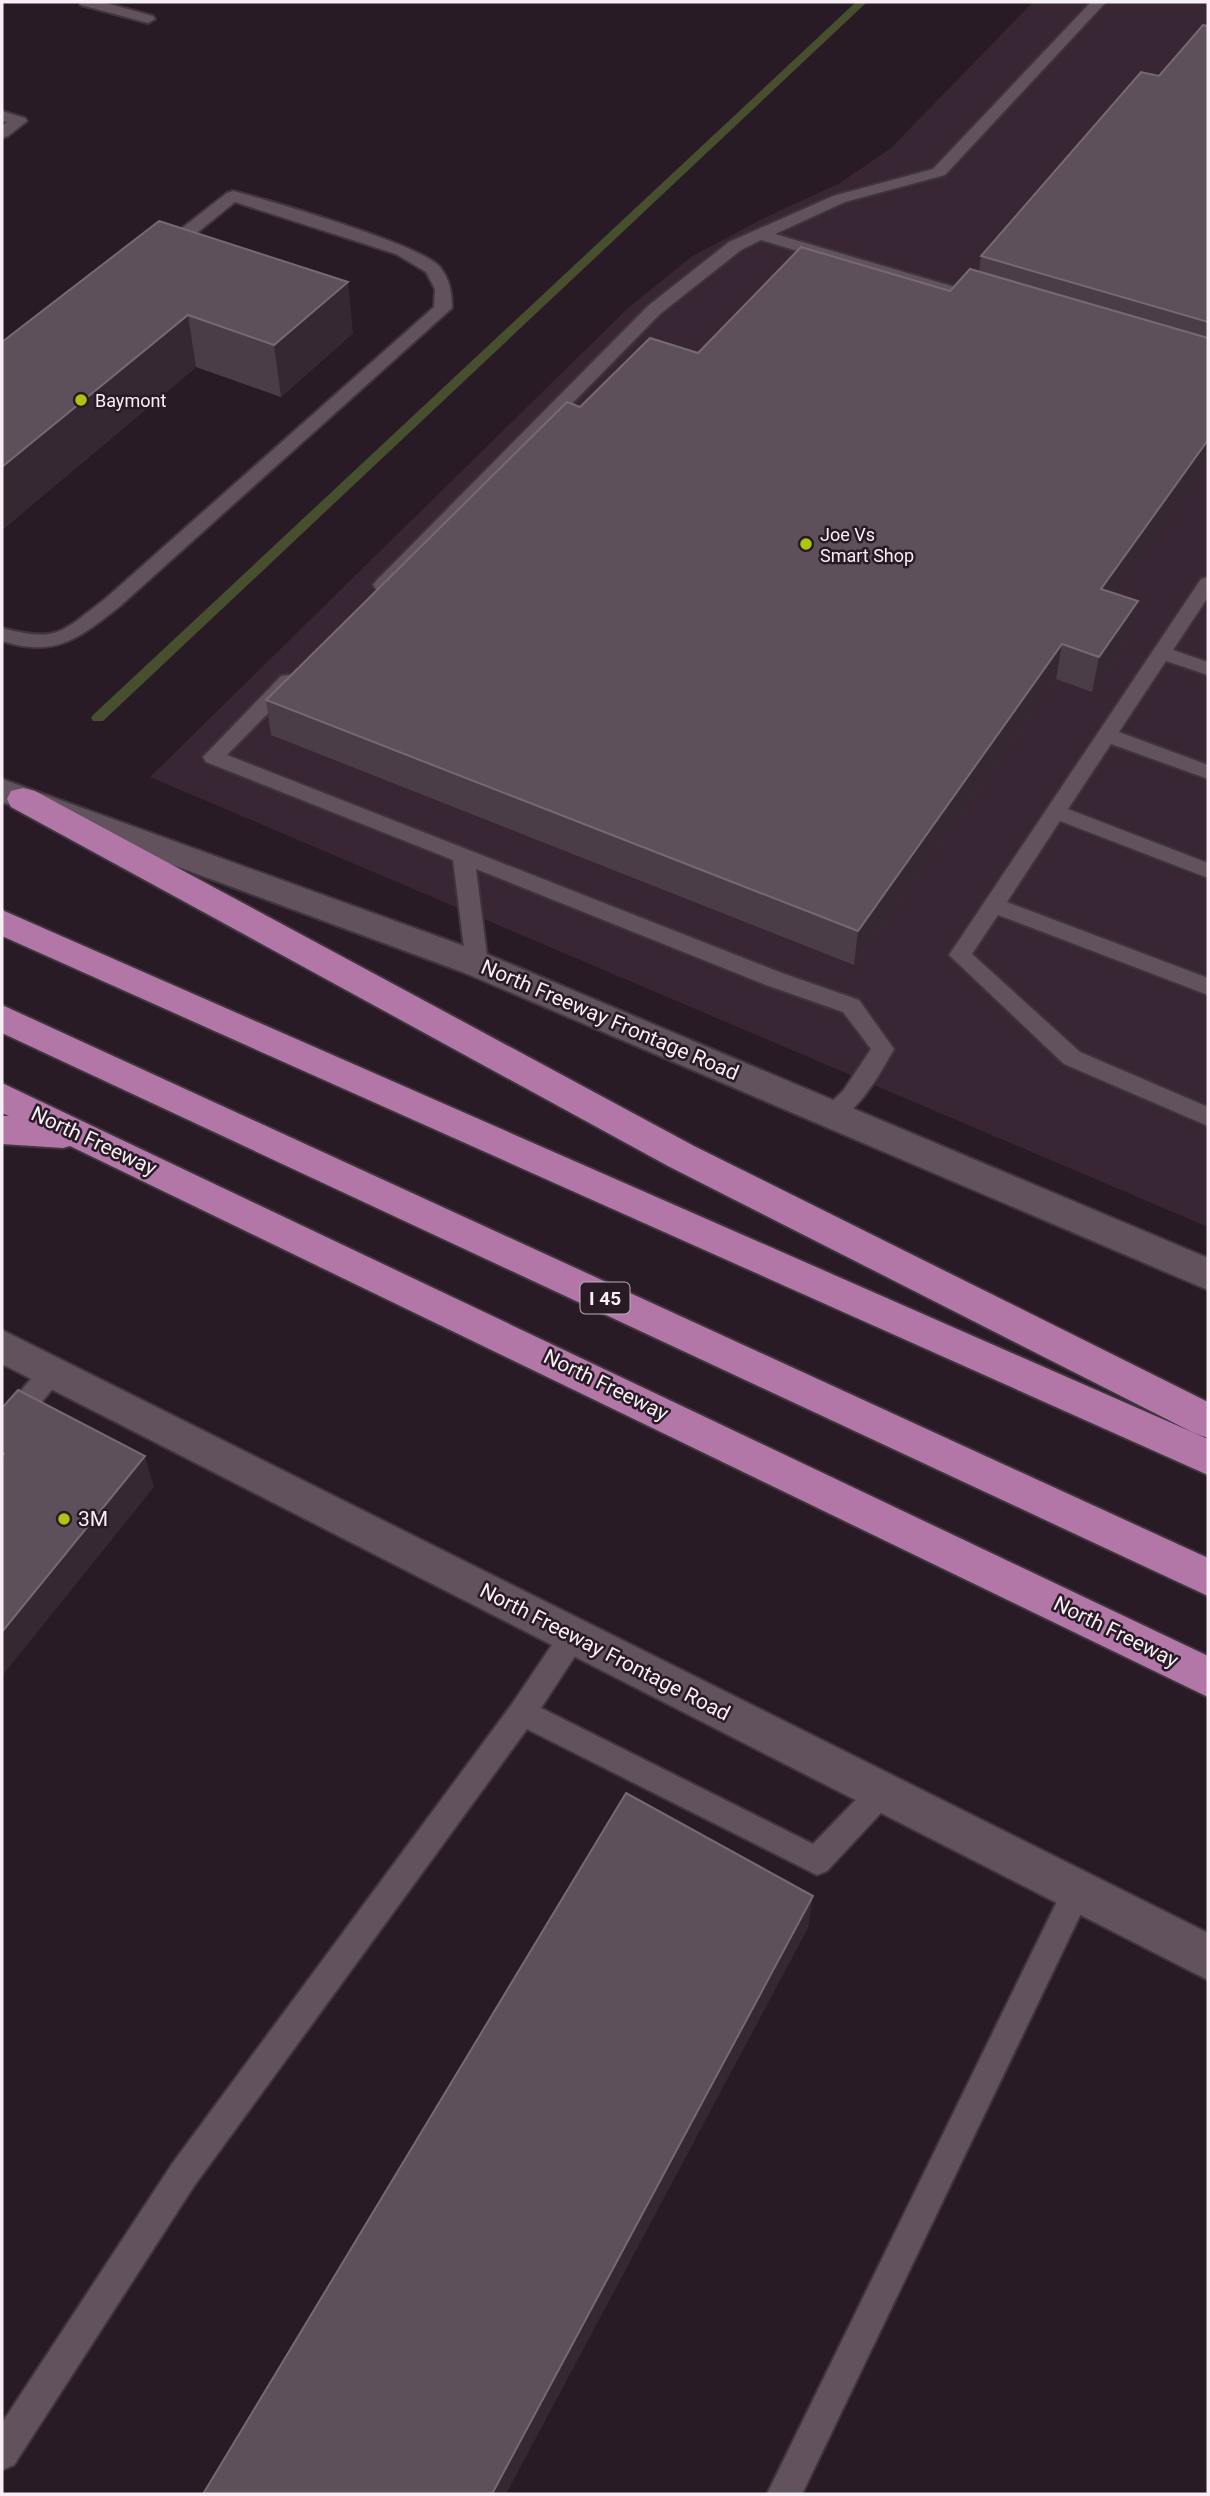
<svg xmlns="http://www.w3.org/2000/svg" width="1210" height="2496" viewBox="0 0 1210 2496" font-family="Roboto,sans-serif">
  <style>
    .built { fill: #382634 }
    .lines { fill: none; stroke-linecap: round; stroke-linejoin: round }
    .stream { fill: #484f2f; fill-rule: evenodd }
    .service-casing { stroke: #3f353d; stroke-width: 4 }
    .secondary-casing { stroke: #3f353d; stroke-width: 4 }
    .motorway-casing { stroke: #3f353d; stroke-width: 4 }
    .service { fill: #62525e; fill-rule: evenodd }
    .secondary { fill: #62525e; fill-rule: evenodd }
    .motorway { fill: #b277a6; fill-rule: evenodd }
    .wall { fill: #4b3d48 }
    .shaded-wall { fill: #362833 }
    .building { fill: #5e505b; stroke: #766973; stroke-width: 2 }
    .poi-dot { fill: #adc60d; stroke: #291b26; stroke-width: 2.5 }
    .labels { text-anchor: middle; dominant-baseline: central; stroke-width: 5; stroke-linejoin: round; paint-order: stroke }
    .far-poi-label { font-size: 18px; fill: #f8eff6; stroke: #291b26; text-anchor: start }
    .shield { fill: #291b26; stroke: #baafb8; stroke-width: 2 }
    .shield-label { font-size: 19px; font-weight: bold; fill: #f8eff6 }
    .street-label { font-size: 21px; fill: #f8eff6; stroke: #291b26 }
    .poi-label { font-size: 21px; fill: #f8eff6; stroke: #291b26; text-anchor: start }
  </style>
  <rect width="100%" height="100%" fill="#291b26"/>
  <!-- built -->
  <polygon class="built" points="1033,2 1208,2 1208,1227 150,777 628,308 691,257 760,220 840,183 891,148"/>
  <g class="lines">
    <!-- stream -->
    <polygon class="stream" points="856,2 867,2 103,721 93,721 91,718 93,715"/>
    <!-- service casing -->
    <g class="service-casing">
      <g id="service">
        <polygon points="79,2 102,2 153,16 155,19 148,23 81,5"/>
        <polygon points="1091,2 1106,2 945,175 845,202 775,234 989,297 992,301 989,305 977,305 761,240 741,250 660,314 390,589 376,589 373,585 376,581 648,306 729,242 833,196 933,169"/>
        <polygon points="2,111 25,118 27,121 8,136 2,138 2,126 7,122 2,121"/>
        <path d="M233 191C268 200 422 245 440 267 450 280 452 293 452 308L119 607C78 639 55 658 2 641V628C59 643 61 632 105 599L434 307 435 289 426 272 396 254 235 202 171 254H159L157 250 159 246 227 193Z"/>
        <polygon points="1208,577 1208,597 1173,650 1208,662 1208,675 1166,661 1119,732 1208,765 1208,779 1111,744 1068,809 1208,863 1208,878 1060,821 1007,902 1208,978 1208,995 998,915 972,954 1080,1052 1208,1107 1208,1126 1064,1064 949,955 1201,579"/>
        <path d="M288 675 295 676 298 681 295 686 227 755 782 973 859 1000 894 1049C882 1070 851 1129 823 1120L819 1114 843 1091 871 1049 843 1012 766 985 476 869 488 964 485 970 477 972 469 970 466 964 453 860 206 762 203 757 281 676Z"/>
        <polygon points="53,1361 62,1364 66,1371 62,1378 11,1438 2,1441 2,1412 44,1364"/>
        <polygon points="574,1624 584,1627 588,1636 541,1708 813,1844 872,1783 882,1779 892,1783 896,1792 892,1801 827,1871 817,1875 527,1729 194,2186 14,2465 2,2470 2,2423 172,2164 512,1704 564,1627"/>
        <polygon points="1077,1877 1087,1881 1092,1891 1087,1901 802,2494 767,2494 1067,1881"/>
      </g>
    </g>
    <!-- secondary casing -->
    <g class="secondary-casing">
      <g id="secondary">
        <polygon points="2,779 489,955 1208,1258 1208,1290 465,973 2,802"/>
        <polygon points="2,1330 1208,1933 1208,1980 2,1364"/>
      </g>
    </g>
    <!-- motorway casing -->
    <g class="motorway-casing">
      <g id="motorway">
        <polygon points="23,788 35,791 694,1146 1208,1402 1208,1438 1194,1433 668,1166 11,807 7,799 11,791"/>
        <polygon points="2,910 1208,1439 1208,1475 2,936"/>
        <polygon points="2,1005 1208,1558 1208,1596 2,1033"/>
        <polygon points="2,1083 1208,1656 1208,1697 70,1146 63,1148 2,1144 2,1116 9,1116 2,1113"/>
      </g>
    </g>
    <!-- service -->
    <use href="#service" class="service"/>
    <!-- secondary -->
    <use href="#secondary" class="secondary"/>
    <!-- motorway -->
    <use href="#motorway" class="motorway"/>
  </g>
  <!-- wall -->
  <g class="wall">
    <polygon points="1208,26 1208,464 1116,594 1131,636 1092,692 1056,679 854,965 271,735 266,700 580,407 698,353 950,291 979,272 981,256"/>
    <polygon points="159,221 353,333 281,397 196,367 2,530 2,342"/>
  </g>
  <!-- shaded-wall -->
  <g class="shaded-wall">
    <polygon points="348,282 353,333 281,397 274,345"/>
    <polygon points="188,315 196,367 2,530 2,467"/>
    <polygon points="1208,440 1208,464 1095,625 1101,589"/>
    <polygon points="1138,601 1131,636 1092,692 1099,657"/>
    <polygon points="1062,644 1056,679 854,965 858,931"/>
    <polygon points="145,1456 154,1487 2,1676 2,1632"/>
    <polygon points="813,1896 808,1928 506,2494 492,2494"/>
  </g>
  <!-- building -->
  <g class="building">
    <polygon points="1203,25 1208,26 1208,322 981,256 1141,72 1159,76"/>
    <polygon points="159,221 348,282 274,345 188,315 2,467 2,342"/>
    <polygon points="801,247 950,291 970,269 1208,338 1208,440 1101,589 1138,601 1099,657 1062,644 858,931 266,700 567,402 580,407 650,338 698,353"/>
    <polygon points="18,1390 145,1456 2,1632 2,1457 4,1454 2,1453 2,1408"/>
    <polygon points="626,1793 813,1896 492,2494 203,2494"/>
  </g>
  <!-- markers -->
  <g class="poi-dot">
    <circle cx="81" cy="400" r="7"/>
    <circle cx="806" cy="544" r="7"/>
    <circle cx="64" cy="1519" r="7"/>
  </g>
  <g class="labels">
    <!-- far-poi labels -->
    <g class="far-poi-label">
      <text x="95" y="400">Baymont</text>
      <text x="820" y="534">Joe Vs<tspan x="820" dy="21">Smart Shop</tspan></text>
    </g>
    <!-- shield labels -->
    <rect class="shield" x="580.5" y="1282.5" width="49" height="31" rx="5"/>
    <g class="shield-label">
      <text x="605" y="1298">I 45</text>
    </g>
    <!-- street labels -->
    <g class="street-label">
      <text transform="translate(610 1020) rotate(23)">North Freeway Frontage Road</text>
      <text transform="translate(94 1141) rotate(25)">North Freeway</text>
      <text transform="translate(606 1385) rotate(26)">North Freeway</text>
      <text transform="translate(1116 1632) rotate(26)">North Freeway</text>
      <text transform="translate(605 1652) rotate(27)">North Freeway Frontage Road</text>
    </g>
    <!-- poi labels -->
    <g class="poi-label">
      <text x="78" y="1519">3M</text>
    </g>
  </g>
  <!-- border -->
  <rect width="1210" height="2496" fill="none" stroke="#f8eff6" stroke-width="7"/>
</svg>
